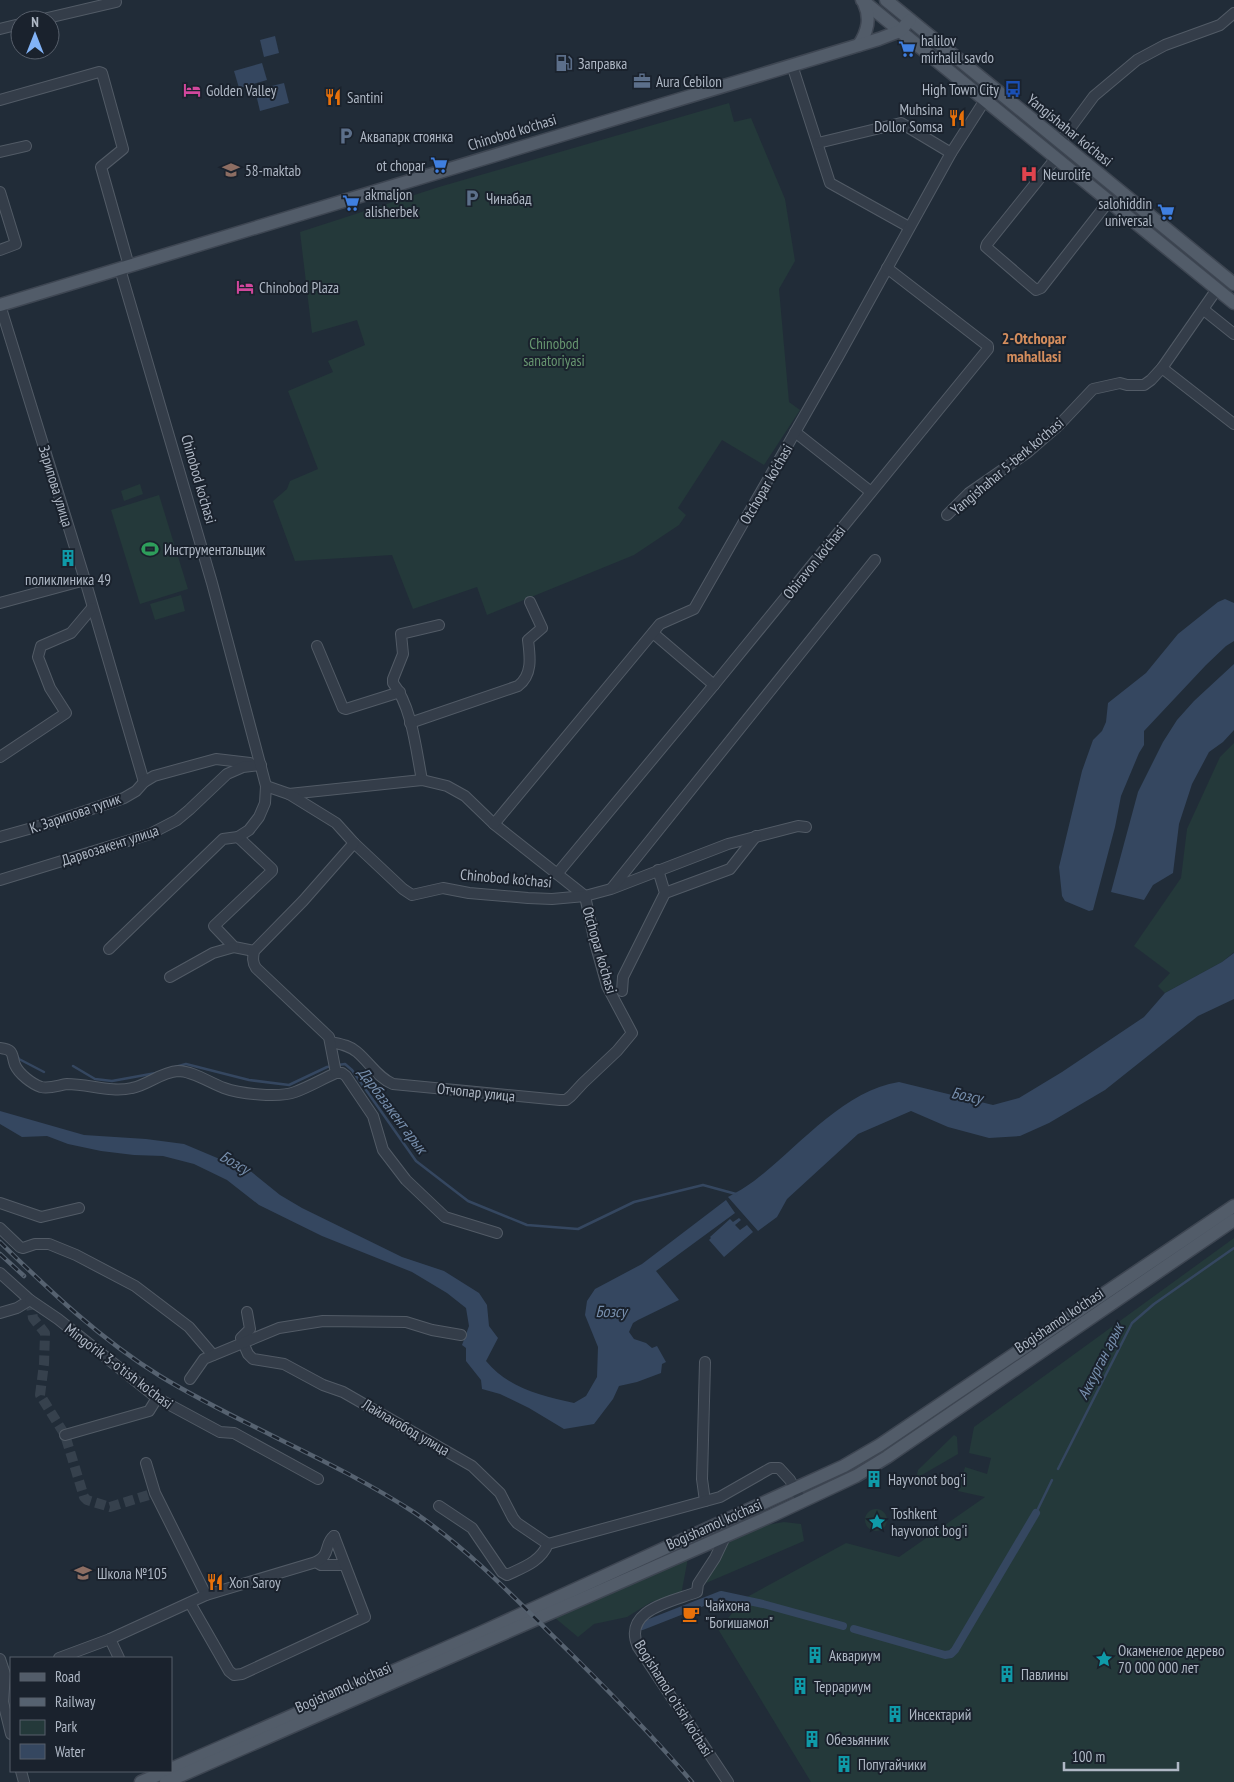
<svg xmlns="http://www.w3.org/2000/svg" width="1234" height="1782" viewBox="0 0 1234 1782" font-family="'PT Sans Narrow',sans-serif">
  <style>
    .green { fill: #24393a }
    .water { fill: #354760 }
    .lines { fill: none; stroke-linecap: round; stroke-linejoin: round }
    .stream { stroke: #354760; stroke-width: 2.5 }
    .canal { stroke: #354760; stroke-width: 8 }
    .minor-tunnel { stroke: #36414d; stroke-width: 10; stroke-dasharray: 10 5; stroke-linecap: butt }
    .minor-casing { stroke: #525b66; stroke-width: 12 }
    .major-casing { stroke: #3e4652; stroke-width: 15 }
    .minor { stroke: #343d49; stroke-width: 10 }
    .major { stroke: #525c69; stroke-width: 12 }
    .rail-casing { stroke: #566270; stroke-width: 4.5 }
    .rail { stroke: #1a222d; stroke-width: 2.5; stroke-dasharray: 8; stroke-linecap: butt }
    .labels { text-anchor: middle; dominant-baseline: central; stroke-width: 4; stroke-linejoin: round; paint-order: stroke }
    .poi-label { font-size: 15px; fill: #afb8c5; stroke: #1a222d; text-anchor: start }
    .street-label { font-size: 15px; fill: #afb8c5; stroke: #1a222d }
    .park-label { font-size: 15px; fill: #679670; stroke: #1a222d }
    .neighbourhood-label { font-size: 16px; font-weight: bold; fill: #d38d5d; stroke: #1a222d }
    .water-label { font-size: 16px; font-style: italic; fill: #778fad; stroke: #1a222d }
  </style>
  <rect width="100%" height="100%" fill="#212c38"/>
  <!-- green -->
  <g class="green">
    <polygon points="729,103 734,122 751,118 785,199 795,261 779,289 789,402 800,410 764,465 722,440 678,508 686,515 679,525 634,555 487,615 477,587 413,609 392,555 295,561 273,501 287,489 290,481 318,469 288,391 333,372 328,361 365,345 357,320 312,333 300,232 439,187"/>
    <polygon points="140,484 143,494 124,501 121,491"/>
    <polygon points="159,495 188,589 140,604 111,510"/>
    <polygon points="181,595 185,611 155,620 150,604"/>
    <polygon points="1234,743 1234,952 1222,962 1165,993 1158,986 1170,973 1134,946 1181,878 1187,829 1220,757"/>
    <polygon points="1234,1238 1234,1782 811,1782 718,1629 747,1597 846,1543 899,1557 985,1497 958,1491 965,1467 987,1474 991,1458 969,1453 974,1427"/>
    <polygon points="954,1435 957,1437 958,1454 920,1476 917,1475 918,1470"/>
    <circle cx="876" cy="1520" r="11"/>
    <polygon points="784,1522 801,1524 804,1541 706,1583 726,1544 761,1526"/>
    <polygon points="688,1558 681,1595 651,1602 627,1617 594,1624 578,1637 554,1617"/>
  </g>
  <!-- water -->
  <g class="water">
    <polygon points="275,36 279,53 264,57 260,40"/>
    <polygon points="262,63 267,80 239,88 234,71"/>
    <polygon points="284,83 289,103 260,111 255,90"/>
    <polygon points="1225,599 1234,603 1234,641 1226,646 1206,665 1144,731 1144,745 1139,753 1121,796 1115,827 1093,910 1089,911 1065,901 1062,896 1059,867 1082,771 1093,740 1102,731 1106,722 1108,703 1146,673 1178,634 1218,602"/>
    <polygon points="1234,664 1234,730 1223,742 1209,752 1192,784 1179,824 1173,873 1153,885 1144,900 1111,892 1138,792 1163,742 1177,720 1194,701"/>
    <path d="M1234 953V999L1198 1016 1105 1090 1049 1123 1020 1136 989 1138 948 1127 911 1111 858 1134 787 1199 777 1217 758 1231 728 1197C737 1192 746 1187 754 1181 798 1148 842 1091 899 1082L993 1105 1019 1098 1062 1072 1144 1017 1165 993 1222 962Z"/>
    <path d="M0 1111 84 1135 146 1139 184 1144 222 1160 243 1165 280 1195 302 1208 402 1257 444 1271 479 1293 487 1305 489 1326 498 1338 486 1361C508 1388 541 1396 574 1403L586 1396 597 1377 598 1347 585 1315 587 1301 595 1289 642 1264 726 1200 735 1213 656 1271 679 1300 638 1320 633 1323 629 1332 634 1339 646 1343 652 1348 657 1346 666 1362 662 1364 661 1373 637 1382 619 1386 613 1399 594 1424 564 1429 529 1408 500 1394 482 1389 481 1380 466 1361V1348L462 1345 469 1326 466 1308 447 1293 412 1272 322 1236 259 1205 227 1180 194 1164 163 1156 134 1155 101 1151 68 1144 47 1136 22 1137 0 1124Z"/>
    <polygon points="739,1218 741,1220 735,1225 740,1230 747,1225 753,1232 724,1257 709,1240 711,1238 710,1237 730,1219 733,1222"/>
  </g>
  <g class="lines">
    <!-- stream -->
    <g class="stream">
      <polyline points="16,1054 19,1059 44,1072"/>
      <polyline points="338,1065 345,1064 352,1070 416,1161 468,1201 527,1225 578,1229 634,1202 703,1185 736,1194"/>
      <polyline points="73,1066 95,1079 112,1081 156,1073"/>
      <polyline points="175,1067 186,1064 249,1080 289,1085 327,1067 333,1066"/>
      <polyline points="1058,1469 1132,1323 1154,1304 1234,1248"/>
      <polyline points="1036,1513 1052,1480"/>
    </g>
    <!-- canal -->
    <g class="canal">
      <polyline points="642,1626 721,1595 763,1604 843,1626"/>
      <polyline points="854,1629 945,1655 951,1654 955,1650 1036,1513"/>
    </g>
    <!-- minor-tunnel -->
    <polyline class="minor-tunnel" points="30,1300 33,1318 45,1333 44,1364 40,1395 65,1435 84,1497 87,1500 110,1507 155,1493"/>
    <!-- minor casing -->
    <g class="minor-casing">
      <g id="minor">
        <polyline points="39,20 116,2"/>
        <polyline points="0,29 20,24"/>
        <polyline points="792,65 830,183 909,227"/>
        <polyline points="0,100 99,72 102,73 123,149 101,167 129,266"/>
        <polyline points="1060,142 1094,96 1137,60 1165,45 1220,25 1234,13"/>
        <polyline points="818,143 901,123 951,153"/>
        <polyline points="0,152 26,146"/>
        <polyline points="1056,158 987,244 986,247 1036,290 1041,288 1109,201"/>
        <polyline points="0,192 16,244 0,250"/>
        <polyline points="0,305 85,580 144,782"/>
        <polyline points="1204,310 1234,334"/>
        <polyline points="1162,368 1234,424"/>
        <polyline points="795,432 871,492"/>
        <polyline points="947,515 969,493 1028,452 1059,425 1093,389 1120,383 1127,385 1144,385 1151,380 1162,368 1217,289"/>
        <polyline points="0,603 85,580"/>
        <polyline points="653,633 714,685"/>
        <polyline points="317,646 343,708 346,709 400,692"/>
        <path d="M410 723 518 686C533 675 530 656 528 640L542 628 530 602"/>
        <polyline points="0,757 66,713 50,688 38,657 41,646 71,633 92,608"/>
        <path d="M422 780C416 750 412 707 393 683V679L403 654 401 634 439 625"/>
        <path d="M266 786 289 794 422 780 447 786 465 796 494 824 585 896 595 943 607 986 632 1033 617 1051 583 1083 571 1096 566 1100H560L393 1084C378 1078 369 1062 357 1052 349 1045 340 1044 331 1042"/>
        <polyline points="289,794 336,823 354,843 403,889 412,895 443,888 469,893 528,898 552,899 585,896 611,889 728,844 798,826 806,827"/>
        <polyline points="494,824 660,624 694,609 838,357 951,153 985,100"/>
        <polyline points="0,837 50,823 124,798 136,791 144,782 154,776 216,759 250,763"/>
        <polyline points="238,837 272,869 272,871 214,926 234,947 254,951"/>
        <polyline points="557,874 714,685 988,349 988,346 887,268"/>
        <polyline points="0,880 150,834 177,820 189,810 227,774 243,767 261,765"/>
        <polyline points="612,888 875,560"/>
        <polyline points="665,893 730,869 756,836"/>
        <polyline points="109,949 223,839 238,837 249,830 259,817 265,803 266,786 212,583 120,269"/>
        <polyline points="170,977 213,953 234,947"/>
        <polyline points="622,991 623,977 665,893 658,870"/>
        <path d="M0 1048C15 1050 11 1054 15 1065 19 1074 32 1084 41 1087 50 1089 59 1085 67 1084 89 1084 111 1093 132 1088 148 1085 161 1072 178 1071 193 1071 210 1083 224 1088 240 1094 279 1098 295 1092 309 1087 322 1079 336 1073H342L346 1076 373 1116 383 1150 406 1180 445 1217 497 1233"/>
        <path d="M336 1073 329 1037 256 968C252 962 253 957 254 951L303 901 354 843"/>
        <polyline points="0,1203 41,1217 79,1208"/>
        <polyline points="0,1228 20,1247 23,1248 35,1244 49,1244 76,1255 135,1286 189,1327 213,1355"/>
        <polyline points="0,1273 30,1300 17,1308 0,1313"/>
        <polyline points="30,1300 58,1319 157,1398 220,1432 234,1433 318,1479"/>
        <polyline points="247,1312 250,1329 241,1338 248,1354 253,1359 284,1364 323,1385 343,1392 472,1466 500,1493 513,1518 517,1523 548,1544"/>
        <polyline points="190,1379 204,1359 279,1328 323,1321 406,1322 432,1330 461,1335"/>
        <polyline points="65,1435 149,1411 157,1398"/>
        <polyline points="146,1463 155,1493 206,1595"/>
        <polyline points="705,1501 702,1479 705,1362"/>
        <path d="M439 1506 472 1528 502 1572 507 1575C524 1567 540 1562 548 1544L720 1497 771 1468H779L790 1480 802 1502"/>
        <path d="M725 1537 715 1558 698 1584 697 1592C671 1602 622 1610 638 1647L728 1782"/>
        <polyline points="316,1562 321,1565 344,1565"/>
        <polyline points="190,1603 229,1671 234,1675 242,1674 365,1617 334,1536"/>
        <polyline points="110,1639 119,1658"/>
        <path d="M59 1658 110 1639 206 1595 316 1562C331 1555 324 1544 334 1536"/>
        <polyline points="0,1659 5,1674 3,1702 11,1734"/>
        <polyline points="21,1771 24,1782"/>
      </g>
    </g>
    <!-- major casing -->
    <g class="major-casing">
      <g id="major">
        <polyline points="862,0 1234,303"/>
        <polyline points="886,0 1234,284"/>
        <path d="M859 45C868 31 871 18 864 3"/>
        <polyline points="0,305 879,39 900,31 910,20"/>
        <polyline points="171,1769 480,1633 844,1466 880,1445 1234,1206"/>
        <polyline points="141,1782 167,1771"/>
        <polyline points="166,1782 773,1515 856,1476 887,1457 1234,1220"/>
      </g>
    </g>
    <!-- minor -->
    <use href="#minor" class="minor"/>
    <!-- major -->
    <use href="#major" class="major"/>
    <!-- rail casing -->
    <g class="rail-casing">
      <g id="rail">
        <path d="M0 1242C50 1291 100 1339 160 1376 242 1426 334 1460 415 1513 465 1547 508 1591 551 1634 600 1682 648 1730 692 1782"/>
        <polyline points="0,1254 24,1276"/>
      </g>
    </g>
    <!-- rail -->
    <use href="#rail" class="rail"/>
  </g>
  <!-- icons -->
  <defs>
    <g id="supermarket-bare" transform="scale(1.35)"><path d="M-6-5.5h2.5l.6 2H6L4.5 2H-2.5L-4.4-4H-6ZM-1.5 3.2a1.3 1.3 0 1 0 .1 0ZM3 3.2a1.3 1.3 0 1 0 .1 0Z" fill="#3f7fe0" stroke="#1a222d" stroke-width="2.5" paint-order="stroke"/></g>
    <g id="fuel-bare" transform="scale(1.35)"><path d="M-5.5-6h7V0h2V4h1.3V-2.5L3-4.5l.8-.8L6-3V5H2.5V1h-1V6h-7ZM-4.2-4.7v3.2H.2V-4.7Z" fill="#5c6f8a" stroke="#1a222d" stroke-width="2.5" paint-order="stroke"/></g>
    <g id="office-bare" transform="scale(1.35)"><path d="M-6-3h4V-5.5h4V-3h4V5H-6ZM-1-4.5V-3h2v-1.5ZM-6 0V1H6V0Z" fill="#5c6f8a" stroke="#1a222d" stroke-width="2.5" paint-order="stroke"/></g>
    <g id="bus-bare" transform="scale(1.35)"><path d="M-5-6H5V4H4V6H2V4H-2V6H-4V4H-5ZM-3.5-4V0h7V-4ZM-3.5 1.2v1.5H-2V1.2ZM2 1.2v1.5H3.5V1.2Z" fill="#1a4fb4" stroke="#1a222d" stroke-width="2.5" paint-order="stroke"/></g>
    <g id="hotel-bare" transform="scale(1.35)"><path d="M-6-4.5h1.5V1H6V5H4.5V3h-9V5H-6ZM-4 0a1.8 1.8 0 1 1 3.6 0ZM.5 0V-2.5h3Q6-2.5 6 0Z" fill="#d1479c" stroke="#1a222d" stroke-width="2.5" paint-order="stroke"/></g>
    <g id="restaurant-bare" transform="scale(1.35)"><path d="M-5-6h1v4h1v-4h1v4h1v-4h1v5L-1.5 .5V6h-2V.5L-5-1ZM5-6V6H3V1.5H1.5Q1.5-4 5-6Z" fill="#e8710a" stroke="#1a222d" stroke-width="2.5" paint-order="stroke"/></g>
    <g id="parking-bare" transform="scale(1.35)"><path d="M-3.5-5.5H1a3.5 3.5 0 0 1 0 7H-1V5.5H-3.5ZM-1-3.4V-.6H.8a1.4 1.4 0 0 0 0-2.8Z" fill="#5c6f8a" stroke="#1a222d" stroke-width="2.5" paint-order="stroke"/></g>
    <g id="school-bare" transform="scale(1.35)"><path d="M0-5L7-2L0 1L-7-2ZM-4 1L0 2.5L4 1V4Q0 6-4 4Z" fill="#8d6e63" stroke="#1a222d" stroke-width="2.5" paint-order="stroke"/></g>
    <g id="hospital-bare" transform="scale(1.35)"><path d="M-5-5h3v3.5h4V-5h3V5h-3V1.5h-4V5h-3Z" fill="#e0444e" stroke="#1a222d" stroke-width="2.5" paint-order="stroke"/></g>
    <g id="stadium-bare" transform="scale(1.35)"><path d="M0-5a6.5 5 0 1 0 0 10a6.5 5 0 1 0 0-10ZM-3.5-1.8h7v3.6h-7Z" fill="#2e9e5b" stroke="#1a222d" stroke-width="2.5" paint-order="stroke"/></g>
    <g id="building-bare" transform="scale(1.35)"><path d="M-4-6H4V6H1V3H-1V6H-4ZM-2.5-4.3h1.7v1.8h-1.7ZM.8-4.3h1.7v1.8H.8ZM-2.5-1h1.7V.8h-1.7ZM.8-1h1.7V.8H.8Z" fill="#0f9aa8" stroke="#1a222d" stroke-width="2.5" paint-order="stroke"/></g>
    <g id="sight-bare" transform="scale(1.35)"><path d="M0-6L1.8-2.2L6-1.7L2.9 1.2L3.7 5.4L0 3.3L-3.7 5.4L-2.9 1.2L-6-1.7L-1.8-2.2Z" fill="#0f9aa8" stroke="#1a222d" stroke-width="2.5" paint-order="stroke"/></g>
    <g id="cafe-bare" transform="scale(1.35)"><path d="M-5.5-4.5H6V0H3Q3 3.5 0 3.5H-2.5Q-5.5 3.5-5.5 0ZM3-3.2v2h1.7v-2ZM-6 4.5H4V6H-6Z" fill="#e8710a" stroke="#1a222d" stroke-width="2.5" paint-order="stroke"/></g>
  </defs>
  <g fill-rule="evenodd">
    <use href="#supermarket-bare" x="907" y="49"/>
    <use href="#fuel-bare" x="564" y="63"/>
    <use href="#office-bare" x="642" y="81"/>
    <use href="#bus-bare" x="1013" y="89"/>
    <use href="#hotel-bare" x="192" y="90"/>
    <use href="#restaurant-bare" x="333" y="97"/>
    <use href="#restaurant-bare" x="957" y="118"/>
    <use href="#parking-bare" x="346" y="136"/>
    <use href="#supermarket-bare" x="439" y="165"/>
    <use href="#school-bare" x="231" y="170"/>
    <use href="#hospital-bare" x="1029" y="174"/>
    <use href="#parking-bare" x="472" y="198"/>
    <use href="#supermarket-bare" x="351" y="203"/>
    <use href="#supermarket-bare" x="1166" y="212"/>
    <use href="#hotel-bare" x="245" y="287"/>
    <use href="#stadium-bare" x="150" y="549"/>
    <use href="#building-bare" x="68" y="558"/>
    <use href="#building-bare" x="874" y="1479"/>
    <use href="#sight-bare" x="877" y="1522"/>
    <use href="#school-bare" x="83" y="1573"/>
    <use href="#restaurant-bare" x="215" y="1582"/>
    <use href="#cafe-bare" x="691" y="1614"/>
    <use href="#building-bare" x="815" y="1655"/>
    <use href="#sight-bare" x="1104" y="1659"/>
    <use href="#building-bare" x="1007" y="1674"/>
    <use href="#building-bare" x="800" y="1686"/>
    <use href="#building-bare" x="895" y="1714"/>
    <use href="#building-bare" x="812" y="1739"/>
    <use href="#building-bare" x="844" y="1764"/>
  </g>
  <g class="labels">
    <!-- poi labels -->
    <g class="poi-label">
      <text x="921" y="40">halilov<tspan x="921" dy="17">mirhalil savdo</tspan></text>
      <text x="578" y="63">Заправка</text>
      <text x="656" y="81">Aura Cebilon</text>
      <text x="999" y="89" text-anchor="end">High Town City</text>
      <text x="206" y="90">Golden Valley</text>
      <text x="347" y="97">Santini</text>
      <text x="943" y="109" text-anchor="end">Muhsina<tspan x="943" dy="17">Dollor Somsa</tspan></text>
      <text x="360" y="136">Аквапарк стоянка</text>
      <text x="425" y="165" text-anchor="end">ot chopar</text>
      <text x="245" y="170">58-maktab</text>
      <text x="1043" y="174">Neurolife</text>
      <text x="365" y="194">akmaljon<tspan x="365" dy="17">alisherbek</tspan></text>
      <text x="486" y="198">Чинабад</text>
      <text x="1152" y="203" text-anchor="end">salohiddin<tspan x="1152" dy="17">universal</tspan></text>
      <text x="259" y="287">Chinobod Plaza</text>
      <text x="164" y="549">Инструментальщик</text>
      <text x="68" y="579" text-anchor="middle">поликлиника 49</text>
      <text x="888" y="1479">Hayvonot bog'i</text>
      <text x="891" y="1513">Toshkent<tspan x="891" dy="17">hayvonot bog'i</tspan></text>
      <text x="97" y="1573">Школа №105</text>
      <text x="229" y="1582">Xon Saroy</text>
      <text x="705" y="1605">Чайхона<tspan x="705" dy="17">"Богишамол"</tspan></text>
      <text x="1118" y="1650">Окаменелое дерево<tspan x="1118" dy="17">70 000 000 лет</tspan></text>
      <text x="829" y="1655">Аквариум</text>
      <text x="1021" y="1674">Павлины</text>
      <text x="814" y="1686">Террариум</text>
      <text x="909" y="1714">Инсектарий</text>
      <text x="826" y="1739">Обезьянник</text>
      <text x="858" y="1764">Попугайчики</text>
    </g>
    <!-- street labels -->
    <g class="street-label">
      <text transform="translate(1070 130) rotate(39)">Yangishahar ko‘chasi</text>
      <text transform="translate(512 132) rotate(-17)">Chinobod ko'chasi</text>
      <text transform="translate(1007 466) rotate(-40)">Yangishahar 5-berk ko'chasi</text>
      <text transform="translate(199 479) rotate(74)">Chinobod ko'chasi</text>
      <text transform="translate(766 484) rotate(-60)">Otchopar ko'chasi</text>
      <text transform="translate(56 486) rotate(73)">Зарипова улица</text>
      <text transform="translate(814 562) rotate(-51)">Obiravon ko'chasi</text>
      <text transform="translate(75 813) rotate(-19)">К. Зарипова тупик</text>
      <text transform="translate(110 845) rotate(-18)">Дарвозакент улица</text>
      <text transform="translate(506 878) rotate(5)">Chinobod ko'chasi</text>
      <text transform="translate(600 950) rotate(74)">Otchopar ko'chasi</text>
      <text transform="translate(476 1092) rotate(6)">Отчопар улица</text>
      <text transform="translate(1059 1320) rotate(-34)">Bogishamol ko'chasi</text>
      <text transform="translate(119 1366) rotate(37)">Mingo'rik 3-o'tish ko'chasi</text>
      <text transform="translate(406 1427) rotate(30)">Лайлакобод улица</text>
      <text transform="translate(714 1524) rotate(-24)">Bogishamol ko'chasi</text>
      <text transform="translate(343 1687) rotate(-24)">Bogishamol ko'chasi</text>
      <text transform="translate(674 1698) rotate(58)">Bogishamol o'tish ko'chasi</text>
    </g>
    <!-- park labels -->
    <g class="park-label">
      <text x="554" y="343">Chinobod<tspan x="554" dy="17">sanatoriyasi</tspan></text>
    </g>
    <!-- neighbourhood labels -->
    <g class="neighbourhood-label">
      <text x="1034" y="338">2-Otchopar<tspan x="1034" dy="18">mahallasi</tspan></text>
    </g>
    <!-- water labels -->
    <g class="water-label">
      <text transform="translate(967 1095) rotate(12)">Бозсу</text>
      <text transform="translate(393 1110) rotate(53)">Дарбазакент арык</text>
      <text transform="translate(235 1162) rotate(30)">Бозсу</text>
      <text x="611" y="1311">Бозсу</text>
      <text transform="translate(1100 1361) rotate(-63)">Аккурган арык</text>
    </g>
  </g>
  <!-- legend -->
  <rect x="10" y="1657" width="162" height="115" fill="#1a222d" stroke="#565e6a"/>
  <rect x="20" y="1673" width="25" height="8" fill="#525c69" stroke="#565e6a"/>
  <text x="55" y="1682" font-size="15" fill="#afb8c5">Road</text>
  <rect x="20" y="1698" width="25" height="8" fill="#566270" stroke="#565e6a"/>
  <text x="55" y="1707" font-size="15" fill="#afb8c5">Railway</text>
  <rect x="20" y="1720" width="25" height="15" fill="#24393a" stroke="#565e6a"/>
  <text x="55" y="1732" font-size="15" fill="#afb8c5">Park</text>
  <rect x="20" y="1744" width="25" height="15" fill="#354760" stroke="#565e6a"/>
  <text x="55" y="1757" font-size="15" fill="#afb8c5">Water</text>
  <!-- north arrow -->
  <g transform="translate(35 35)"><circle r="24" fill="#1a222d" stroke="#565e6a"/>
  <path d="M0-4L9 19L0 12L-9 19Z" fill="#82b3f7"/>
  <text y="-8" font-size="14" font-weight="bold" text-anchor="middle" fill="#afb8c5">N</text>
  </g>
  <!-- scale -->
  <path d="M1064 1762v8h114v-8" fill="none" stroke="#afb8c5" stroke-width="2.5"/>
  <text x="1072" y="1762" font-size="15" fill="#afb8c5" stroke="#1a222d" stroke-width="4" paint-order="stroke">100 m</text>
</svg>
